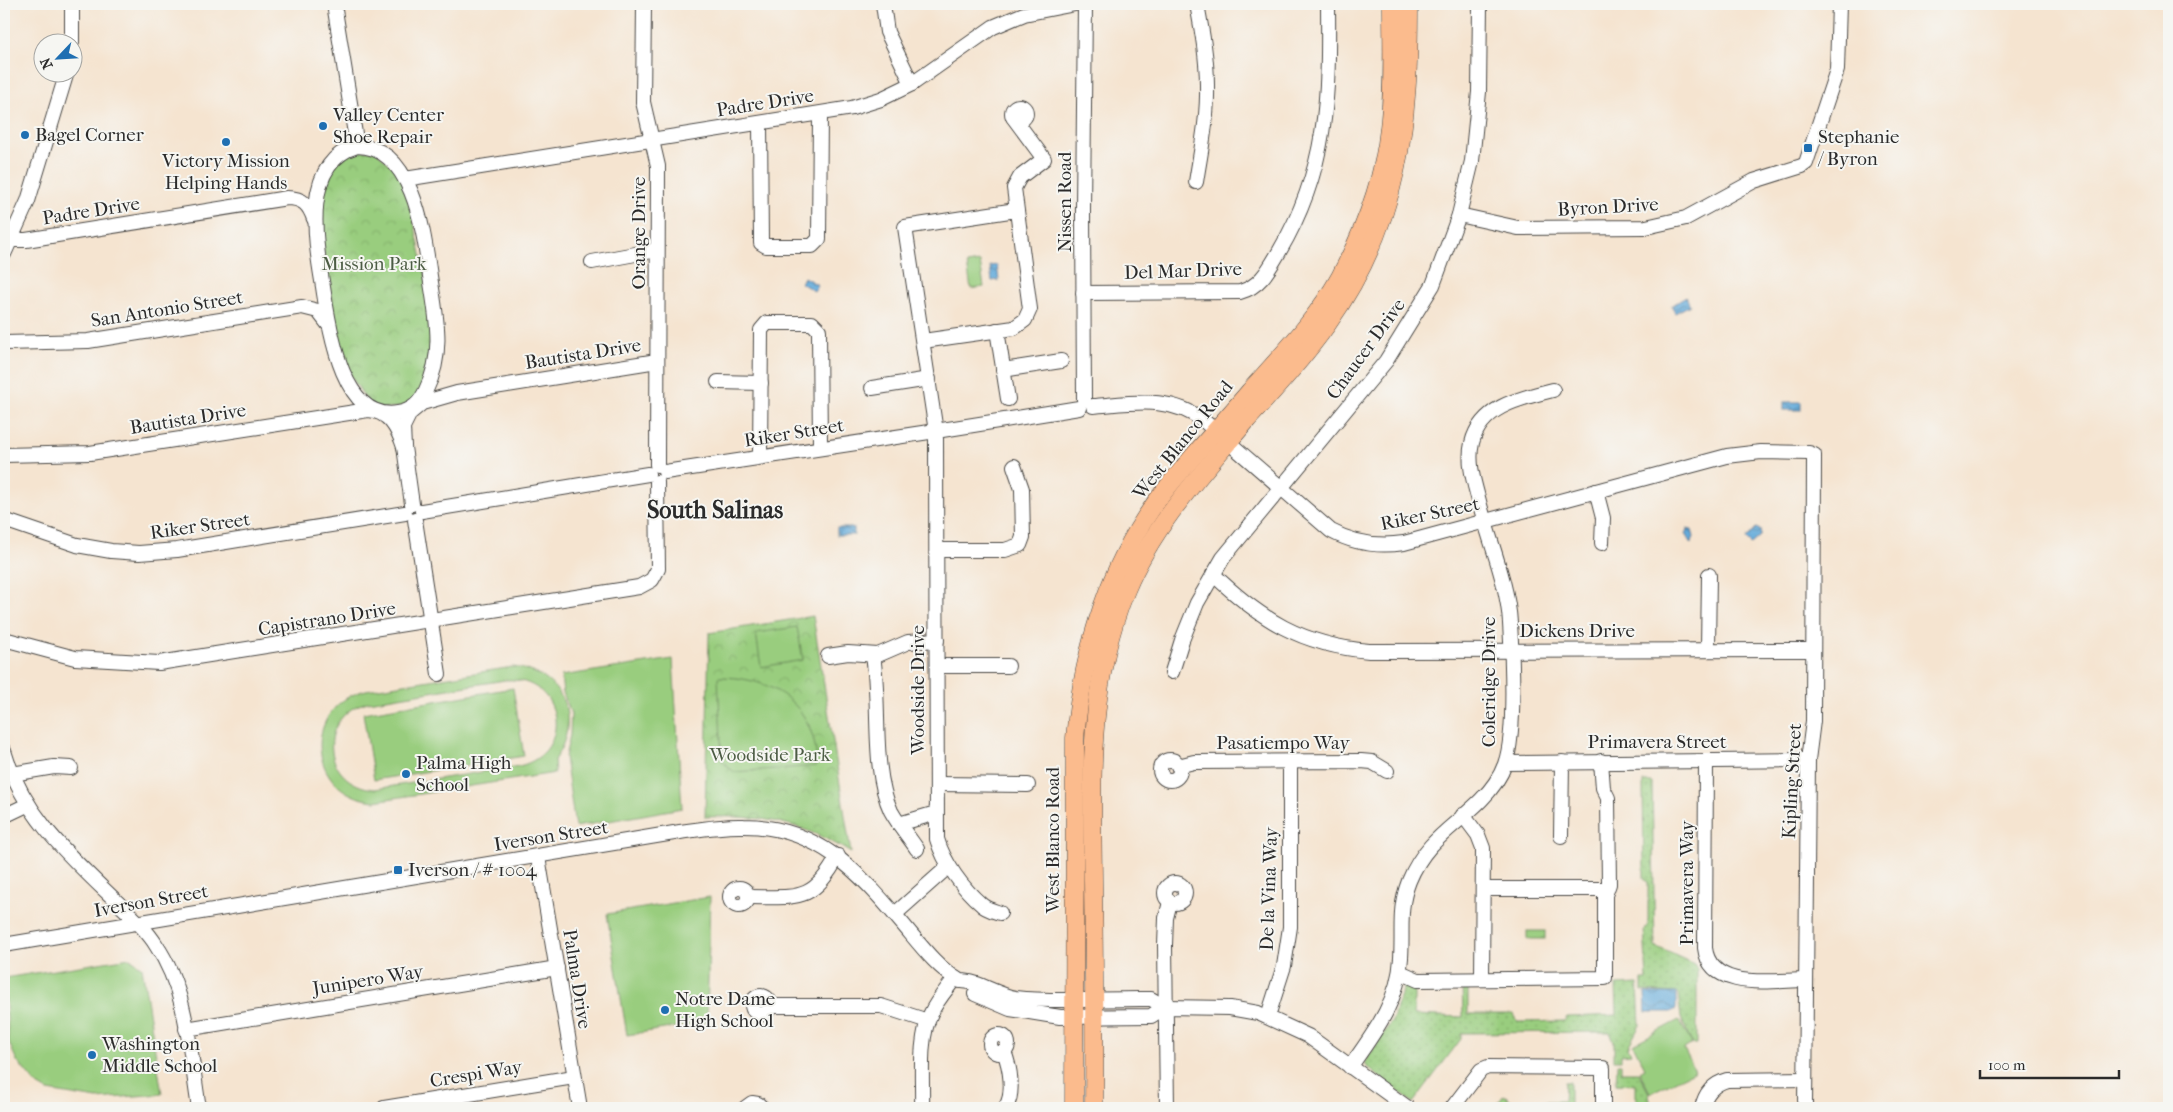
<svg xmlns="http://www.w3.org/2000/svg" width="2173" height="1112" viewBox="0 0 2173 1112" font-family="'IM FELL French Canon',serif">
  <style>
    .grass { fill: url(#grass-dots); stroke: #627c54 }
    .park { fill: url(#park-crowns); stroke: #627c54 }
    .garden { fill: #99cd7e; stroke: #627c54; fill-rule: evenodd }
    .water { fill: url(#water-waves); stroke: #476a82 }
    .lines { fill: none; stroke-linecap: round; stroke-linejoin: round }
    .minor-casing { stroke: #494744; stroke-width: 16 }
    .major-casing { stroke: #494744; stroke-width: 19 }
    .minor { stroke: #fff; stroke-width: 14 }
    .major { stroke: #fbbb8d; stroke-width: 18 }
    .poi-dot { fill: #1f6fb2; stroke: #f6f6f2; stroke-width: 2 }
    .labels { text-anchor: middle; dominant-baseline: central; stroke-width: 4; stroke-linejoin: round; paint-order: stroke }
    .street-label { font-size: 19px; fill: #2b2b2b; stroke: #f6f6f2 }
    .poi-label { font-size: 19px; fill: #2b2b2b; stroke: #f6f6f2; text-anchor: start }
    .park-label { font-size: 19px; fill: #4c5c44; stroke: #f6f6f2 }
    .district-label { font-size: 24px; font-weight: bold; fill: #2b2b2b; stroke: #f6f6f2 }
  </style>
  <defs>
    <pattern id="grass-dots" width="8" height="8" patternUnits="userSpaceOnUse" patternTransform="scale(1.25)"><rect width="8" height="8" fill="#99cd7e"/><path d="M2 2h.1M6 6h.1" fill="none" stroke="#84b06d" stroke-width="1.8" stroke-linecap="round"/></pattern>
    <pattern id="park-crowns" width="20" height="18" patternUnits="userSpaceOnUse" patternTransform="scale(1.25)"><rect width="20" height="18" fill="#99cd7e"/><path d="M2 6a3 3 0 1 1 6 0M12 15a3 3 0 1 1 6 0" fill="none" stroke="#84b06d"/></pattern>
    <pattern id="water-waves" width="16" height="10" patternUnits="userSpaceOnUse" patternTransform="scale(1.25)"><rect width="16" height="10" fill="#63aada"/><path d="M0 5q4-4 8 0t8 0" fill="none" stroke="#528bb1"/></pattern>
  </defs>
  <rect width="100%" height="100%" fill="#f6f6f2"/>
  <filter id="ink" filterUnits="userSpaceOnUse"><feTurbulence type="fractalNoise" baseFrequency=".02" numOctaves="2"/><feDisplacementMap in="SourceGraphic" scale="10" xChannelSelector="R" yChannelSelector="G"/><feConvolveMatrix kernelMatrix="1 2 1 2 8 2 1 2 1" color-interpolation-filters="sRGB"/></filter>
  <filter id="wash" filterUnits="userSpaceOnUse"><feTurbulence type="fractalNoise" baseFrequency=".0096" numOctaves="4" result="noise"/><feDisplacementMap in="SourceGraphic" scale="20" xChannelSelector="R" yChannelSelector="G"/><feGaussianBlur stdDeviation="1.12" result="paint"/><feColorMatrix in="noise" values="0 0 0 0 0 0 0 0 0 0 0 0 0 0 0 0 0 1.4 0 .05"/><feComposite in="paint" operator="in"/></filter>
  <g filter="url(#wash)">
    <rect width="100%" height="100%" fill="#f5e4d0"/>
    <!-- grass -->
    <g class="grass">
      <polygon points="1643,782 1652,782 1655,946 1694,964 1697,969 1697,1044 1692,1044 1681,1018 1678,993 1642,991 1642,980 1647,980 1644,929 1648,926 1648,882 1644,878"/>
      <polygon points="1406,981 1414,982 1414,1015 1463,1017 1462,985 1468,985 1468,1014 1514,1014 1518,1022 1564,1021 1567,1017 1617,1015 1616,985 1638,984 1640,1025 1628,1047 1631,1054 1621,1055 1621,1060 1614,1060 1614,1042 1610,1032 1461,1033 1461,1039 1413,1103 1367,1067 1365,1062 1392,1021"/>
      <polygon points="1617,1064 1621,1064 1621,1072 1638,1072 1649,1093 1651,1108 1636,1108 1636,1085 1616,1084"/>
      <polygon points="1565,1082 1570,1082 1570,1108 1494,1108 1504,1095 1514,1102 1564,1101"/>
    </g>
    <!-- park -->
    <g class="park">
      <polygon points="375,150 405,179 439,339 416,406 372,409 334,350 318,194 343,152"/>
      <path d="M813 616 851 853C802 822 762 815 705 817L709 633Z"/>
      <rect x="1527" y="931" width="18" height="8"/>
    </g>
    <!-- garden -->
    <g class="garden">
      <polygon points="980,262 984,287 971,289 967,264"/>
      <polygon points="797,627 803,660 761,667 756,633"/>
      <polygon points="673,659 682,808 575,827 565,757 570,735 571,714 563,693 561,676"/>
      <path d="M513 667C563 673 583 720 554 760L555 773 375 801C307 795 300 707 366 690ZM505 680C563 676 575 753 519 766L375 789C321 785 316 715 368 702Z"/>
      <path d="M718 677C775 677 816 706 817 766L734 772 722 761Z"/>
      <polygon points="513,688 524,756 374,780 363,713"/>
      <polygon points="710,897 707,1022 627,1035 607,914"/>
      <polygon points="130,958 142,967 162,1094 97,1099 48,1091 36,1084 17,1061 9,1043 4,978"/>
      <polygon points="1679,1020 1692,1044 1684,1049 1695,1071 1650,1093 1639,1071 1645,1068 1633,1044"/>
    </g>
    <!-- water -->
    <g class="water">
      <polygon points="997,265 999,280 992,281 990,266"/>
      <polygon points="804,277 818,285 814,291 801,283"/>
      <polygon points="1686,297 1690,305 1675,313 1671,306"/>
      <rect x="1784" y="402" width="17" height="8"/>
      <rect x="837" y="528" width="17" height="7"/>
      <polygon points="1756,528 1760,530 1761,535 1751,544 1746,539"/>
      <polygon points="1687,529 1692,530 1694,537 1691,544 1685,534"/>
      <polygon points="1645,993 1676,993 1676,1009 1671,1012 1646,1012"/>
    </g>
  </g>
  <g filter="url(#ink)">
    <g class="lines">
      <!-- minor casing -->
      <g class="minor-casing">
        <g id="minor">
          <polyline points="72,4 72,42"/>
          <polyline points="334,4 357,146"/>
          <polyline points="644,4 643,102 658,166 657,465"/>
          <polyline points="883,4 887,32 912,84"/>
          <circle cx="1019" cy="113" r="7"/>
          <polyline points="760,123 761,243 766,246 812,246 819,239 820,114"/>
          <path d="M357 146C414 146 424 235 430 276 436 316 445 352 426 390 420 403 412 411 398 413 341 423 329 325 323 287 316 245 300 163 357 146Z"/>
          <polyline points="405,179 852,108 881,99 912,84 993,27 1024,14 1075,4"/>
          <path d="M1196 182C1201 150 1208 118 1207 85 1207 58 1202 31 1197 4"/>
          <polyline points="1459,215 1518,228 1646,227 1686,218 1754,181 1802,166 1806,163 1837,70 1839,4"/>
          <path d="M9 240H26L287 198C303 198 309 205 314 219"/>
          <polyline points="4,254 28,201 67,72"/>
          <polyline points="592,262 657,250"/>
          <path d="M1083 293 1240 292C1260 287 1269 269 1279 252 1328 169 1329 96 1328 4"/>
          <polyline points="997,330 1008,399"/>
          <polyline points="923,341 1014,328 1025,320 1030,309 1014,188 1020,177 1044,159 1013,117"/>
          <polyline points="4,343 88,341 302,307 318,311 328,324"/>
          <polyline points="1003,370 1061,361"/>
          <polyline points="718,382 761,383"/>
          <polyline points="872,388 929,379"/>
          <polyline points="1084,400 1083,210 1085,4"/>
          <path d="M1093 406C1133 403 1170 395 1204 421L1331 531C1355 544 1378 547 1404 543L1727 456 1761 452 1809 453 1814 455 1813 721 1808 760 1805 1108"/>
          <polyline points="935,425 905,227 1016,210"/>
          <polyline points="942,430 1079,408"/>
          <path d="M936 438 937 839C944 863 963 889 982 905 986 909 994 911 1000 913"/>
          <path d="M4 455 90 453 368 410C389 411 398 429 404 447"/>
          <polyline points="760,457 761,330 767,323 812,323 819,330 820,447"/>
          <polyline points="665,472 929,432"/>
          <polyline points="1596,491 1603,518 1602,543"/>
          <polyline points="412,504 404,447 403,427 410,413 422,403 457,393 657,361"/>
          <polyline points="422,511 648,474"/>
          <polyline points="4,520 77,545 111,551 139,553 177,550 405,513"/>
          <polyline points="415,520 439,674"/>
          <polyline points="937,550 1005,550 1020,545 1023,537 1022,489 1014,466"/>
          <path d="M1213 574C1261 620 1302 645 1369 651L1813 650"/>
          <polyline points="4,639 75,658 159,663 639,587 652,580 658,569 657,482"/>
          <polyline points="1708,649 1709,575"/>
          <polyline points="828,656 848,653 878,655 908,642 937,640"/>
          <path d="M873 656C881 703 871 769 891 811 898 824 909 837 917 849"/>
          <polyline points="937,666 1008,666"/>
          <polyline points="1172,672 1182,640 1197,603 1223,558 1386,361 1433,285 1459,215 1472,161 1479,92 1480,4"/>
          <path d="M4 751C22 813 67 854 113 898 128 913 145 927 156 945 188 992 190 1054 199 1108"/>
          <circle cx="1170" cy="770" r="10"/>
          <path d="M1706 761 1705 948C1710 992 1774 980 1805 980"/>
          <polyline points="1506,763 1808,760"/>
          <polyline points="1178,766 1194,762 1361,761 1372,762 1387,771"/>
          <polyline points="12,774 54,767 71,768"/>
          <polyline points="937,784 1028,785"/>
          <polyline points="1463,815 1478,835 1483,848 1482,979"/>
          <polyline points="4,816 27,805"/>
          <polyline points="899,824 936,813"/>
          <polyline points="1561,836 1562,762"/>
          <polyline points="538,857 580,1108"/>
          <circle cx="1175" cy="893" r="10"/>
          <circle cx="739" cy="897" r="9"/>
          <polyline points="1483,889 1607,889"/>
          <path d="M749 897C797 897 813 903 838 856"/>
          <polyline points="895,914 949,866"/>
          <path d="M4 945 680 832C701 829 723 825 744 826 817 826 858 871 901 922 919 943 936 967 960 981 976 980 998 995 1015 998 1058 1003 1108 998 1151 999L1165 1007"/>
          <polyline points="1400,972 1418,980 1605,978 1605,895 1609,884 1608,798 1603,788 1601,761"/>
          <polyline points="975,994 1010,1009 1060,1017 1151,1016 1165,1007 1230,1008 1258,1013 1308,1036 1408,1108"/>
          <circle cx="761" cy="1005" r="9"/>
          <polyline points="770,1006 881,1006 928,1021"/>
          <polyline points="1268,1016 1284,966 1290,927 1290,762"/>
          <polyline points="186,1029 557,968"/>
          <circle cx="999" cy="1044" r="9"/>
          <path d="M1004 1052C1010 1066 1015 1095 1005 1108"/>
          <path d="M1350 1067C1374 1033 1399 1001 1401 958 1403 929 1398 909 1409 881 1426 840 1453 828 1481 800 1492 789 1500 778 1505 764 1516 734 1512 656 1510 623 1508 585 1490 542 1480 505 1475 485 1467 464 1472 443 1481 406 1521 398 1553 390"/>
          <polyline points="384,1108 574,1077"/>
          <polyline points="745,1108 752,1103 758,1104 762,1108"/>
          <path d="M922 1108C923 1079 918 1040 931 1013 937 1000 947 989 955 978"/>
          <polyline points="1167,1108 1165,945 1166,918 1170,902"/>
          <polyline points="1452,1108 1481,1070 1488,1067 1603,1068 1603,1108"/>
          <path d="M1702 1108C1705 1093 1713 1084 1727 1080L1805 1079"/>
        </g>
      </g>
      <!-- major casing -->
      <g class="major-casing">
        <g id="major">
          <path d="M1074 1108 1075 738C1083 649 1110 559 1166 489 1193 455 1222 424 1250 391 1282 355 1317 319 1340 277 1364 231 1384 180 1389 128 1394 87 1392 45 1392 4"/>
          <path d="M1094 1108C1095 1032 1094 956 1093 880 1092 780 1087 685 1126 590 1153 525 1202 473 1247 420 1275 389 1304 357 1328 323 1400 221 1409 124 1409 4"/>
        </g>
      </g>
      <!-- minor -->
      <use href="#minor" class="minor"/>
      <!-- major -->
      <use href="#major" class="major"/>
    </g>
  </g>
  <!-- markers -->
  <g class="poi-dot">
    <circle cx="323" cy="126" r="5"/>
    <circle cx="25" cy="135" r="5"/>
    <circle cx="226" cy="142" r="5"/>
    <rect x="1803" y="143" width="10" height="10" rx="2.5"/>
    <circle cx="406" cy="774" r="5"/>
    <rect x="393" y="865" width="10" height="10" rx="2.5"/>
    <circle cx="665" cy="1010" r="5"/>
    <circle cx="92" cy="1055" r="5"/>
  </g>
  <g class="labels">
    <!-- street labels -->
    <g class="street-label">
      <text transform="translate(765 103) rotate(-9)">Padre Drive</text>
      <text transform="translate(1065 202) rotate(-90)">Nissen Road</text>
      <text transform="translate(1608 207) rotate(-3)">Byron Drive</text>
      <text transform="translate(91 211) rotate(-9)">Padre Drive</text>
      <text transform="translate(639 233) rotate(-90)">Orange Drive</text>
      <text transform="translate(1183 271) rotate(-2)">Del Mar Drive</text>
      <text transform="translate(167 309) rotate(-9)">San Antonio Street</text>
      <text transform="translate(1366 349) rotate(-54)">Chaucer Drive</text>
      <text transform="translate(583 354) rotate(-9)">Bautista Drive</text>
      <text transform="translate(188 419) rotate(-9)">Bautista Drive</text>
      <text transform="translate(794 433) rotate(-9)">Riker Street</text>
      <text transform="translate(1183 440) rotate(-51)">West Blanco Road</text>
      <text transform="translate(1430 514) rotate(-12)">Riker Street</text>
      <text transform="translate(200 526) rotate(-8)">Riker Street</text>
      <text transform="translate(327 619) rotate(-9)">Capistrano Drive</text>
      <text x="1577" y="631">Dickens Drive</text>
      <text transform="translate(1489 682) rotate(-90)">Coleridge Drive</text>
      <text transform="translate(918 690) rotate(-90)">Woodside Drive</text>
      <text x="1657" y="742">Primavera Street</text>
      <text x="1283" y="743">Pasatiempo Way</text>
      <text transform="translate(1792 781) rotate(-87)">Kipling Street</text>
      <text transform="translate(551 836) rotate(-9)">Iverson Street</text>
      <text transform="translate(1053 840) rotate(-90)">West Blanco Road</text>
      <text transform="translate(1687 883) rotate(-90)">Primavera Way</text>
      <text transform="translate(1269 889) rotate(-88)">De la Vina Way</text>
      <text transform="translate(151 901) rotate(-10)">Iverson Street</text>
      <text transform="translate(577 979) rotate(81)">Palma Drive</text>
      <text transform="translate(368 980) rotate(-9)">Junipero Way</text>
      <text transform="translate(476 1074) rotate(-9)">Crespi Way</text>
    </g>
    <!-- poi labels -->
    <g class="poi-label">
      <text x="333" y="115">Valley Center<tspan x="333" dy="22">Shoe Repair</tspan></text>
      <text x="35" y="135">Bagel Corner</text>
      <text x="1818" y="137">Stephanie<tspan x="1818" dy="22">/ Byron</tspan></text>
      <text x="226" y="161" text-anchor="middle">Victory Mission<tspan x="226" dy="22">Helping Hands</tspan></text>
      <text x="416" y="763">Palma High<tspan x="416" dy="22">School</tspan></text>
      <text x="408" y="870">Iverson / # 1004</text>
      <text x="675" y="999">Notre Dame<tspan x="675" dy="22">High School</tspan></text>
      <text x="102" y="1044">Washington<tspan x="102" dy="22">Middle School</tspan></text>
    </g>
    <!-- park labels -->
    <g class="park-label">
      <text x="374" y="264">Mission Park</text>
      <text x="770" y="755">Woodside Park</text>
    </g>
    <!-- district labels -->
    <g class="district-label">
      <text x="715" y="510">South Salinas</text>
    </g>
  </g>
  <!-- margin -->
  <rect width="2173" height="1112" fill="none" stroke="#f6f6f2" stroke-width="20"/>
  <!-- north arrow -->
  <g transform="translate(58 58) rotate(245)"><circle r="24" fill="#f6f6f2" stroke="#a5a5a2"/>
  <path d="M0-4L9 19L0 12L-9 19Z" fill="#1f6fb2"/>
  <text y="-8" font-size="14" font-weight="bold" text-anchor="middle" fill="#2b2b2b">N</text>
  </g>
  <!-- scale -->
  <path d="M1980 1070v8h139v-8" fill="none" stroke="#2b2b2b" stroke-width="2.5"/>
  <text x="1988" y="1070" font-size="15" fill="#2b2b2b" stroke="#f6f6f2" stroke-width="4" paint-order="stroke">100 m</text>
</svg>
